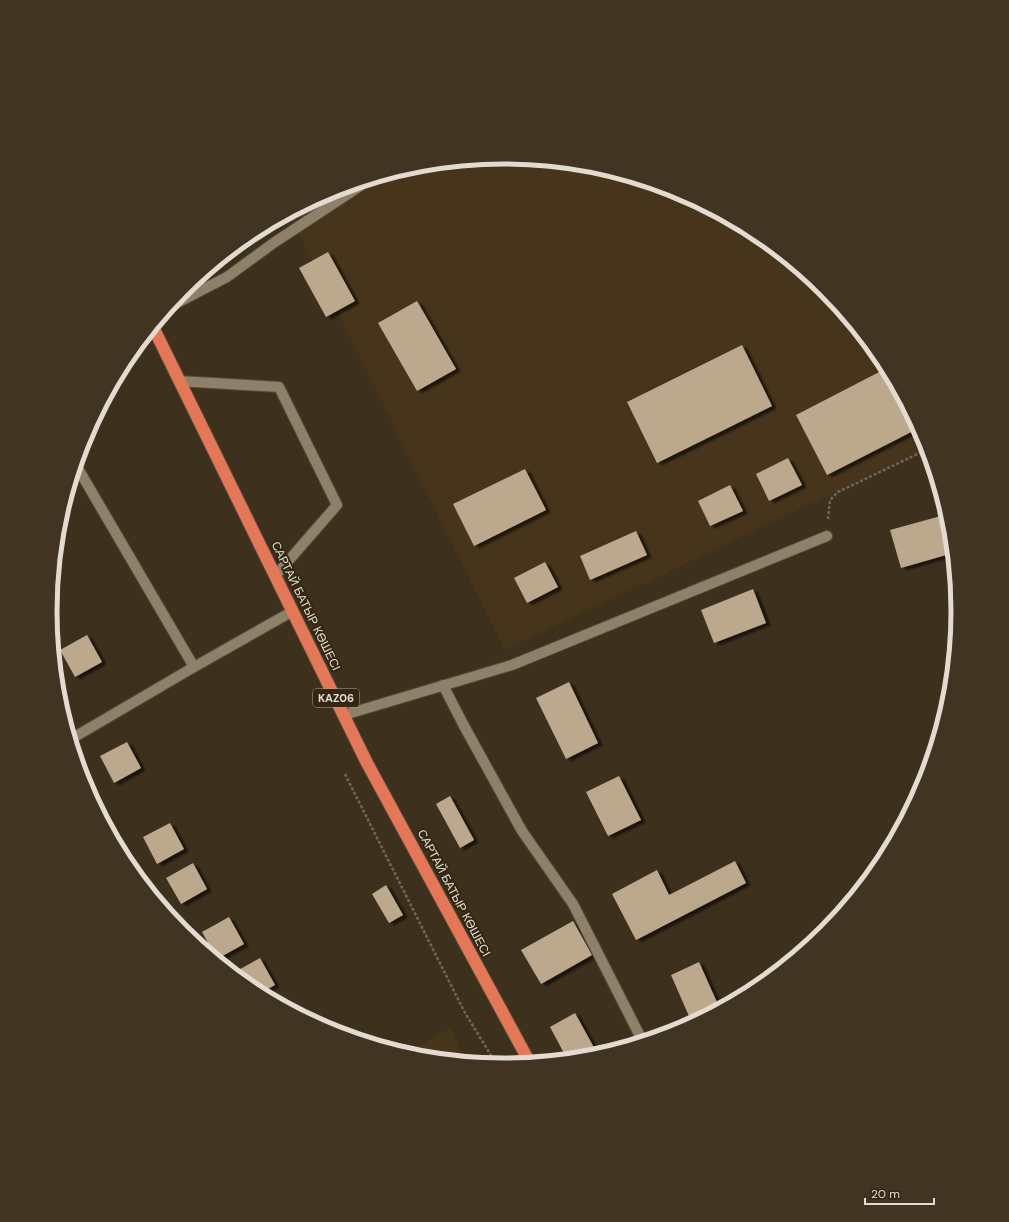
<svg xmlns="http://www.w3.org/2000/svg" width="1009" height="1222" viewBox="0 0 1009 1222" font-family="'DM Sans',sans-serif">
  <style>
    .built { fill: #46351b }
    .building { fill: #bca88c; filter: url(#shadow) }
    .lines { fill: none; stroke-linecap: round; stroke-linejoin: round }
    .minor-casing { stroke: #564b3a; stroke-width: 12 }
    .highway-casing { stroke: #564b3a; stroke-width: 14 }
    .path { stroke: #726656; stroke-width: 2.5; stroke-dasharray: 3 2; stroke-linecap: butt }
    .minor { stroke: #8f806a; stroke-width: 10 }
    .highway { stroke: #e37757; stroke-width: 12 }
    .labels { text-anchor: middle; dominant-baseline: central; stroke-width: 4; stroke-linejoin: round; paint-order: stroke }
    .shield { fill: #332613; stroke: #aea597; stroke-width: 1 }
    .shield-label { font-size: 11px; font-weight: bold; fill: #e3dbcf }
    .street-label { font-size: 12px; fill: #e3dbcf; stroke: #332613 }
    .rim { fill: none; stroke: #e3dbcf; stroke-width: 5 }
  </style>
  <defs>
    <filter id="shadow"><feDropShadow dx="4.5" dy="2.5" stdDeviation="1" flood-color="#0009"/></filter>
  </defs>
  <rect width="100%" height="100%" fill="#3d301d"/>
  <!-- built -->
  <g class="built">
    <polygon points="505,157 593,165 679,191 757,233 826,290 883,359 924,437 928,448 505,650 289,213 331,191 416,165"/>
    <polygon points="451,1028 466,1062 416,1057 405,1054"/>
  </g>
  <!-- building -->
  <g class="building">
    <polygon points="328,252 355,301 326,317 299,268"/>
    <polygon points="417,301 456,369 417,391 378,323"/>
    <polygon points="742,345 772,406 657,463 627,402"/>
    <polygon points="887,368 919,428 827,475 796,415"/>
    <polygon points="788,458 802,485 769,501 756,474"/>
    <polygon points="525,469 546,510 474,546 453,504"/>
    <polygon points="730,485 743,511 710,526 698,501"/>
    <polygon points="948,514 950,523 953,553 901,568 890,530"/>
    <polygon points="636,531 647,555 590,580 580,556"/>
    <polygon points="545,562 558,587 527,603 514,578"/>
    <polygon points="753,589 766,623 714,643 701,610"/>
    <polygon points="87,635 102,662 75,677 60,650"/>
    <polygon points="569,682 598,743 566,759 536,698"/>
    <polygon points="127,742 141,768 114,783 100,756"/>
    <polygon points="619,776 641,820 608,836 586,792"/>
    <polygon points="450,796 474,840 460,848 436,804"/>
    <polygon points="170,823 184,849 157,864 143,837"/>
    <polygon points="735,861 746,883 636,940 612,894 657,870 669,895"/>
    <polygon points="193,863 207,889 181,904 166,878"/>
    <polygon points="386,885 403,915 389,923 372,894"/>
    <polygon points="229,917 244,944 217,959 202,932"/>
    <polygon points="573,921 592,955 541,984 521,950"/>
    <polygon points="260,958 275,985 260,993 252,989 233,973"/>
    <polygon points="699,962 720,1009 692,1023 671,975"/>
    <polygon points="575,1013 598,1055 567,1059 550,1027"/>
  </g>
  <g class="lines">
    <!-- minor casing -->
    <g class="minor-casing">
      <g id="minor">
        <polyline points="169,307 227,277 275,242 360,186 367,180"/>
        <polyline points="179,381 279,387 337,505 276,575"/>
        <polyline points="76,465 194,667"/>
        <polyline points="443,685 463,724 522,831 573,904 643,1042"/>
        <polyline points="344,715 512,665 827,536"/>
        <polyline points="71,739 194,667 293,611"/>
      </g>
    </g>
    <!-- highway casing -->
    <g class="highway-casing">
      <polyline id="highway" points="153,327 367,763 530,1063"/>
    </g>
    <!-- path -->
    <g class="path">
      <polyline points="828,519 830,500 838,492 928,449"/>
      <polyline points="345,774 465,1013 497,1065"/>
    </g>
    <!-- minor -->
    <use href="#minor" class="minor"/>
    <!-- highway -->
    <use href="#highway" class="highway"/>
  </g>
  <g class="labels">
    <!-- shield labels -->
    <rect class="shield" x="313" y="689" width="46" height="18" rx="3"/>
    <g class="shield-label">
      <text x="336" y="698">KАZ06</text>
    </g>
    <!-- street labels -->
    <g class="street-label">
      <text transform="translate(306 606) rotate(64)">САРТАЙ БАТЫР КӨШЕСІ</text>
      <text transform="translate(454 893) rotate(62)">САРТАЙ БАТЫР КӨШЕСІ</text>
    </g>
  </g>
  <!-- crop -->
  <path d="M0 0H1009V1222H0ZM57 611a447 447 0 1 1 894 0a447 447 0 1 1-894 0Z" fill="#413422" fill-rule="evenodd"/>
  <path class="rim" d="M57 611a447 447 0 1 1 894 0a447 447 0 1 1-894 0Z"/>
  <!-- scale -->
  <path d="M865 1198v6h69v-6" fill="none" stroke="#e3dbcf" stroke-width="2"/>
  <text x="871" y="1198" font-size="12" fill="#e3dbcf" stroke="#332613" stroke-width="3" paint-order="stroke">20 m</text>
</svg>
